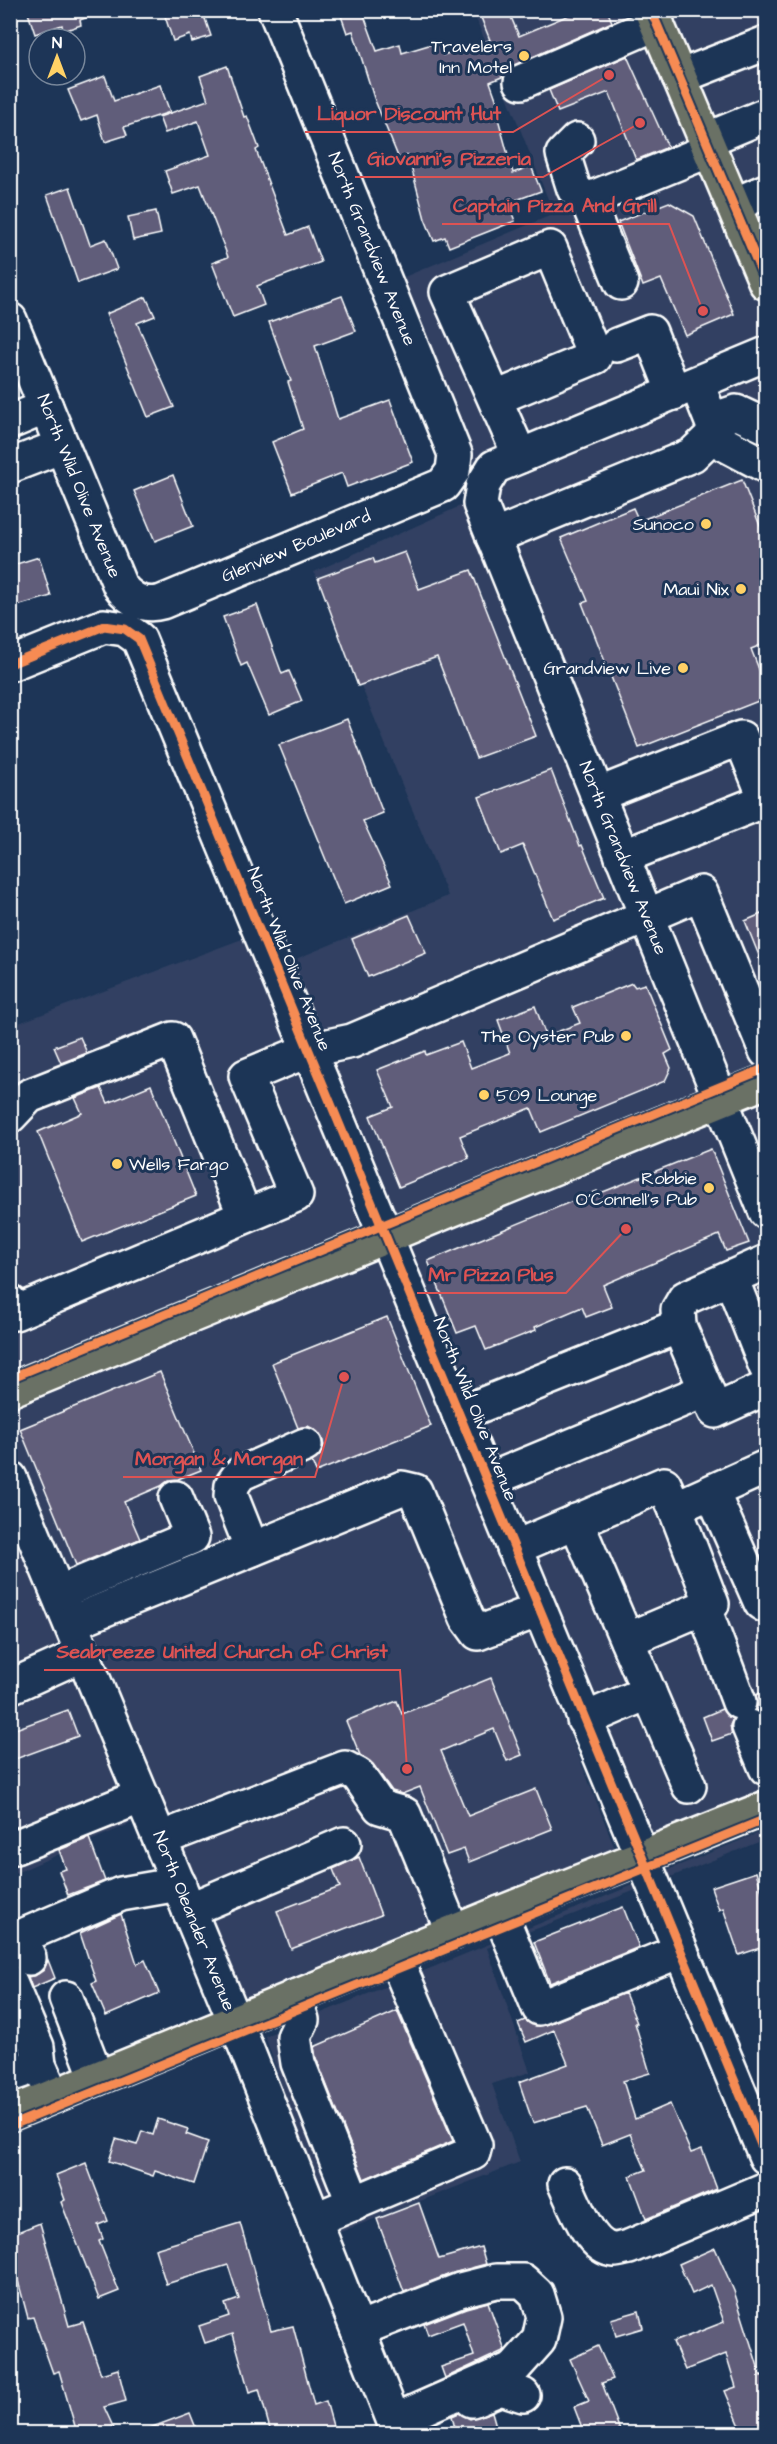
<svg xmlns="http://www.w3.org/2000/svg" width="777" height="2444" viewBox="0 0 777 2444" font-family="'Architects Daughter',sans-serif">
  <style>
    .built { fill: #314162; fill-rule: evenodd }
    .building { fill: #615d7a; stroke: #fff; stroke-width: 1.5 }
    .lines { fill: none; stroke-linecap: round; stroke-linejoin: round }
    .minor-casing { stroke: #fff; stroke-width: 38 }
    .major-casing { stroke: #fff; stroke-width: 38 }
    .minor { stroke: #1d3557; stroke-width: 33 }
    .major { stroke: #6b7165; stroke-width: 33 }
    .cycleway-casing { stroke: #1d3557; stroke-width: 13 }
    .cycleway { stroke: #f68b52; stroke-width: 9 }
    .poi-dot { fill: #ffd166; stroke: #1d3557; stroke-width: 2 }
    .labels { text-anchor: middle; dominant-baseline: central; stroke-width: 6; stroke-linejoin: round; paint-order: stroke }
    .poi-label { font-size: 18px; fill: #fff; stroke: #1d3557; text-anchor: end }
    .street-label { font-size: 18px; fill: #fff; stroke: #1d3557 }
    .leader { fill: none; stroke: #de5353; stroke-width: 2 }
    .callout-dot { fill: #de5353; stroke: #1d3557; stroke-width: 2 }
    .callout-label { font-size: 20px; text-anchor: middle; font-weight: bold; fill: #de5353; stroke: #1d3557; stroke-width: 6; stroke-linejoin: round; paint-order: stroke }
  </style>
  <rect width="100%" height="100%" fill="#1d3557"/>
  <filter id="ink" filterUnits="userSpaceOnUse"><feTurbulence type="fractalNoise" baseFrequency=".0167" numOctaves="2"/><feDisplacementMap in="SourceGraphic" scale="12" xChannelSelector="R" yChannelSelector="G"/><feConvolveMatrix kernelMatrix="1 2 1 2 8 2 1 2 1" color-interpolation-filters="sRGB"/></filter>
  <g filter="url(#ink)">
    <!-- built -->
    <g class="built">
      <path d="M473 11H638L766 313V341L471 489 397 280 554 214ZM578 122 593 141 576 158 584 181 555 145Z"/>
      <polygon points="664,11 766,11 766,254"/>
      <polygon points="766,368 766,1067 726,1085 492,503 501,478"/>
      <polygon points="467,503 705,1093 392,1220 286,963 448,896 314,572"/>
      <polygon points="250,936 370,1228 11,1376 11,1026"/>
      <polygon points="766,1096 766,1181 736,1108"/>
      <polygon points="714,1117 766,1242 766,1789 653,1835 401,1243"/>
      <polygon points="380,1252 616,1851 243,2002 11,1447 10,1404"/>
      <polygon points="10,1508 139,1820 11,1875 10,1875"/>
      <polygon points="766,1830 766,1839 663,1880 660,1873"/>
      <polygon points="638,1883 641,1888 487,1948 530,2072 492,2084 520,2162 333,2235 265,2036"/>
    </g>
    <!-- building -->
    <g class="building">
      <polygon points="27,10 95,10 96,14 80,20 81,25 63,31 62,25 35,34"/>
      <polygon points="163,10 202,10 211,36 192,42 190,35 173,41"/>
      <polygon points="339,10 362,10 377,51 400,44 402,53 439,42 443,55 490,40 478,10 508,10 519,36 581,10 607,10 612,22 514,65 504,76 490,82 500,110 496,111 513,173 531,166 541,191 508,203 515,221 449,247 445,237 434,241 425,219 408,155 399,159 374,98 353,31 347,33"/>
      <polygon points="627,56 668,147 636,160 609,92 558,112 549,90"/>
      <polygon points="227,66 244,117 247,116 259,148 256,150 288,235 308,227 321,262 257,286 264,305 233,317 212,263 228,257 200,185 173,194 165,171 210,155 198,121 165,133 159,117 208,100 200,76"/>
      <polygon points="105,76 114,101 160,85 170,112 124,127 127,135 105,142 97,115 81,121 68,90"/>
      <polygon points="70,187 90,245 106,239 117,269 78,283 47,195"/>
      <polygon points="669,202 694,216 734,314 685,335 661,279 643,286 618,222"/>
      <polygon points="156,211 161,234 133,240 128,217"/>
      <polygon points="342,296 356,331 315,346 338,419 390,400 413,462 347,487 342,473 292,493 272,442 303,429 288,382 291,381 269,322"/>
      <polygon points="146,297 155,316 137,323 174,407 148,417 106,314"/>
      <polygon points="173,475 193,526 155,541 134,491"/>
      <polygon points="742,480 766,541 766,643 751,649 766,687 766,698 639,748 582,603 588,601 561,538 633,508 639,521"/>
      <polygon points="405,552 419,589 471,570 536,736 476,758 437,657 358,686 318,578 373,558 375,563"/>
      <polygon points="39,557 51,596 10,608 10,566"/>
      <polygon points="257,605 282,674 289,671 302,701 269,715 247,663 241,666 223,617"/>
      <polygon points="347,719 383,813 363,821 392,884 344,904 279,745"/>
      <polygon points="551,770 580,846 582,845 604,898 553,919 523,845 501,854 479,797"/>
      <polygon points="766,912 766,973 745,921"/>
      <polygon points="409,915 426,953 368,977 352,939"/>
      <polygon points="632,983 635,987 645,984 672,1050 665,1054 671,1068 665,1081 541,1132 531,1108 460,1136 469,1158 399,1187 370,1116 393,1107 377,1070 425,1051 426,1055 461,1042 471,1068 510,1053 498,1020 535,1006 546,1036 580,1023 573,1007"/>
      <polygon points="80,1037 87,1053 61,1063 54,1047"/>
      <polygon points="151,1085 196,1196 82,1242 38,1132 82,1113 75,1098 101,1088 108,1103"/>
      <polygon points="711,1149 749,1243 726,1251 719,1235 603,1285 612,1307 586,1317 582,1307 535,1327 536,1330 486,1350 476,1326 457,1333 428,1261 597,1191 598,1194"/>
      <polygon points="387,1317 431,1426 316,1472 312,1462 320,1455 324,1446 322,1438 315,1430 308,1426 298,1428 272,1363"/>
      <polygon points="160,1372 201,1470 178,1479 169,1480 161,1486 124,1502 140,1539 76,1565 20,1429"/>
      <polygon points="491,1678 522,1755 507,1761 494,1729 441,1751 468,1816 536,1789 552,1829 469,1862 464,1849 447,1855 420,1787 402,1794 392,1791 373,1764 360,1755 346,1721 397,1701 402,1714"/>
      <polygon points="766,1690 766,1720 761,1713 755,1710 758,1705 756,1695"/>
      <polygon points="722,1709 727,1716 733,1719 730,1725 732,1734 712,1741 703,1717"/>
      <polygon points="68,1710 78,1736 10,1761 10,1731"/>
      <polygon points="89,1838 105,1881 68,1895 59,1871 66,1869 59,1850"/>
      <polygon points="359,1857 381,1915 291,1949 277,1911 340,1887 333,1869"/>
      <polygon points="756,1872 766,1904 766,1946 739,1955 723,1908 719,1910 711,1887"/>
      <polygon points="623,1907 639,1947 550,1983 534,1942"/>
      <polygon points="121,1914 137,1964 145,1960 159,1993 106,2016 92,1983 96,1981 80,1933"/>
      <polygon points="48,1960 55,1978 32,1988 28,1977 36,1975 44,1970"/>
      <polygon points="625,1993 637,2023 635,2023 650,2073 623,2081 635,2119 670,2104 691,2153 702,2149 717,2189 646,2219 630,2176 646,2170 630,2134 602,2145 587,2107 533,2123 519,2082 568,2064 554,2030 526,2042 518,2023 525,2020 536,2026 546,2025"/>
      <polygon points="397,2011 453,2141 364,2179 316,2058 314,2047"/>
      <polygon points="158,2119 188,2129 186,2134 208,2142 194,2184 155,2171 153,2176 109,2161 116,2139 137,2145 142,2131 153,2135"/>
      <polygon points="86,2163 108,2221 98,2225 103,2239 99,2241 119,2291 99,2299 61,2202 65,2200 56,2175"/>
      <polygon points="419,2203 439,2259 481,2247 486,2264 453,2273 404,2292 377,2219"/>
      <polygon points="40,2223 69,2326 83,2322 101,2374 118,2369 126,2401 104,2407 116,2433 77,2433 59,2371 53,2373 33,2317 28,2318 17,2277 10,2280 10,2235"/>
      <polygon points="240,2223 271,2331 293,2326 314,2405 326,2401 335,2433 271,2433 259,2389 249,2392 233,2334 205,2343 199,2326 229,2316 225,2304 239,2299 228,2265 166,2284 155,2249"/>
      <polygon points="715,2248 734,2291 761,2376 766,2373 766,2433 743,2433 725,2391 736,2387 726,2354 685,2370 673,2342 724,2322 711,2285 692,2294 679,2264"/>
      <polygon points="488,2302 505,2350 445,2378 441,2367 474,2356 463,2322 428,2335 424,2324 466,2308"/>
      <polygon points="639,2311 643,2328 616,2336 611,2319"/>
      <polygon points="598,2346 613,2379 602,2383 621,2433 584,2433 574,2407 589,2401 570,2359"/>
      <polygon points="492,2412 498,2433 456,2433 452,2416 459,2413 470,2419"/>
      <polygon points="190,2413 198,2433 139,2433 139,2432"/>
    </g>
    <g class="lines">
      <!-- minor casing -->
      <g class="minor-casing">
        <g id="minor">
          <polyline points="679,77 766,43"/>
          <polyline points="521,82 657,23"/>
          <polyline points="577,140 563,154 574,189 587,200"/>
          <polyline points="706,140 766,115"/>
          <polyline points="734,205 766,191"/>
          <polyline points="621,283 587,200 710,150"/>
          <path d="M10 320 120 586C130 600 145 607 162 602L443 485 453 471 455 454 275 10"/>
          <polyline points="617,345 650,332 674,393"/>
          <polyline points="766,354 494,467 483,485 480,504 766,1212"/>
          <polyline points="496,398 595,357 550,248 447,292 520,456"/>
          <polyline points="712,420 736,412 766,426"/>
          <polyline points="10,422 46,407"/>
          <polyline points="711,437 766,466"/>
          <polyline points="10,466 62,446"/>
          <polyline points="493,537 692,455 716,432 697,384"/>
          <polyline points="10,664 104,626 125,629 139,639 766,2157"/>
          <polyline points="597,795 741,738 766,800 622,857"/>
          <polyline points="10,1116 29,1096 173,1039 245,1216"/>
          <polyline points="766,1262 685,1298 678,1310 679,1326 715,1411 766,1388"/>
          <polyline points="731,1278 766,1367"/>
          <polyline points="10,1302 15,1313 296,1195 246,1076 309,1050 352,1041 701,893 766,1051"/>
          <polyline points="459,1414 679,1326"/>
          <polyline points="10,1478 247,2050 399,2434"/>
          <polyline points="487,1481 706,1390"/>
          <polyline points="712,1492 761,1603 766,1606"/>
          <polyline points="576,1521 689,1786"/>
          <polyline points="514,1548 664,1484 675,1508 766,1467"/>
          <polyline points="252,1549 231,1496 232,1485 240,1474 305,1445"/>
          <polyline points="58,1593 192,1537 176,1498"/>
          <polyline points="704,1608 739,1702"/>
          <polyline points="71,1623 402,1488 415,1491 467,1618 478,1633 539,1610"/>
          <polyline points="627,1640 712,1604 675,1508"/>
          <polyline points="10,1687 83,1654"/>
          <polyline points="584,1720 649,1692"/>
          <polyline points="749,1727 766,1768"/>
          <polyline points="160,1839 345,1768 358,1775 380,1807 404,1814 453,1933"/>
          <polyline points="10,1846 15,1847 142,1796"/>
          <polyline points="189,1910 344,1844"/>
          <polyline points="500,1913 539,2008 680,1951"/>
          <polyline points="29,1958 20,1937 121,1894 179,1884"/>
          <polyline points="10,1983 37,2047 39,2065 53,2096"/>
          <polyline points="294,1997 302,2020 294,2037 298,2063 354,2204"/>
          <polyline points="66,1998 97,2078"/>
          <polyline points="10,2075 39,2065"/>
          <path d="M565 2184C574 2203 590 2249 614 2250 619 2250 624 2248 629 2247L766 2189"/>
          <polyline points="314,2220 473,2153 475,2145 395,1957"/>
          <polyline points="358,2330 460,2290 496,2281 523,2281 537,2294 544,2317 539,2340 514,2368 394,2421"/>
          <polyline points="472,2400 501,2388 523,2395"/>
        </g>
      </g>
      <!-- major casing -->
      <g class="major-casing">
        <g id="major">
          <polyline points="651,10 766,283"/>
          <polyline points="10,1390 766,1081"/>
          <polyline points="10,2114 500,1913 766,1808"/>
        </g>
      </g>
      <!-- minor -->
      <use href="#minor" class="minor"/>
      <!-- major -->
      <use href="#major" class="major"/>
      <!-- cycleway casing -->
      <g class="cycleway-casing">
        <g id="cycleway">
          <polyline points="651,10 766,283"/>
          <polyline points="10,664 104,626 125,629 139,639 766,2157"/>
          <polyline points="10,1378 766,1068"/>
          <polyline points="10,2126 766,1819"/>
        </g>
      </g>
      <!-- cycleway -->
      <use href="#cycleway" class="cycleway"/>
    </g>
  </g>
  <!-- markers -->
  <g class="poi-dot">
    <circle cx="524" cy="56" r="6"/>
    <circle cx="706" cy="524" r="6"/>
    <circle cx="741" cy="589" r="6"/>
    <circle cx="683" cy="668" r="6"/>
    <circle cx="626" cy="1036" r="6"/>
    <circle cx="484" cy="1095" r="6"/>
    <circle cx="117" cy="1164" r="6"/>
    <circle cx="709" cy="1188" r="6"/>
  </g>
  <g class="labels">
    <!-- poi labels -->
    <g class="poi-label">
      <text x="512" y="46">Travelers<tspan x="512" dy="21">Inn Motel</tspan></text>
      <text x="694" y="524">Sunoco</text>
      <text x="729" y="589">Maui Nix</text>
      <text x="671" y="668">Grandview Live</text>
      <text x="614" y="1036">The Oyster Pub</text>
      <text x="496" y="1095" text-anchor="start">509 Lounge</text>
      <text x="129" y="1164" text-anchor="start">Wells Fargo</text>
      <text x="697" y="1178">Robbie<tspan x="697" dy="21">O'Connell's Pub</tspan></text>
    </g>
    <!-- street labels -->
    <g class="street-label">
      <text transform="translate(372 249) rotate(68)">North Grandview Avenue</text>
      <text transform="translate(79 486) rotate(68)">North Wild Olive Avenue</text>
      <text transform="translate(296 546) rotate(-23)">Glenview Boulevard</text>
      <text transform="translate(623 858) rotate(68)">North Grandview Avenue</text>
      <text transform="translate(289 959) rotate(68)">North Wild Olive Avenue</text>
      <text transform="translate(475 1409) rotate(68)">North Wild Olive Avenue</text>
      <text transform="translate(194 1921) rotate(68)">North Oleander Avenue</text>
    </g>
  </g>
  <!-- callouts -->
  <path class="leader" d="M609 75L513 132H305M640 123L543 177H355M703 311L669 224H442M626 1229L566 1293H417M344 1377L315 1477H123M407 1769L400 1670H44"/>
  <g class="callout-dot">
    <circle cx="609" cy="75" r="6"/>
    <circle cx="640" cy="123" r="6"/>
    <circle cx="703" cy="311" r="6"/>
    <circle cx="626" cy="1229" r="6"/>
    <circle cx="344" cy="1377" r="6"/>
    <circle cx="407" cy="1769" r="6"/>
  </g>
  <g class="callout-label">
    <text x="409" y="120">Liquor Discount Hut</text>
    <text x="449" y="165">Giovanni's Pizzeria</text>
    <text x="555" y="212">Captain Pizza And Grill</text>
    <text x="491" y="1281">Mr Pizza Plus</text>
    <text x="219" y="1465">Morgan &amp; Morgan</text>
    <text x="222" y="1658">Seabreeze United Church of Christ</text>
  </g>
  <!-- margin -->
  <rect width="777" height="2444" fill="none" stroke="#1d3557" stroke-width="36"/>
  <rect x="18" y="18" width="741" height="2408" fill="none" stroke="#fff" stroke-width="2" filter="url(#ink)"/>
  <!-- north arrow -->
  <g transform="translate(57 57)"><circle r="28" fill="#1d3557" stroke="#77869a" stroke-width="1.5"/>
  <path d="M0-4.5L10 22L0 15L-10 22Z" fill="#ffd166"/>
  <text y="-9" font-size="16" font-weight="bold" text-anchor="middle" fill="#ffffff">N</text>
  </g>
</svg>
